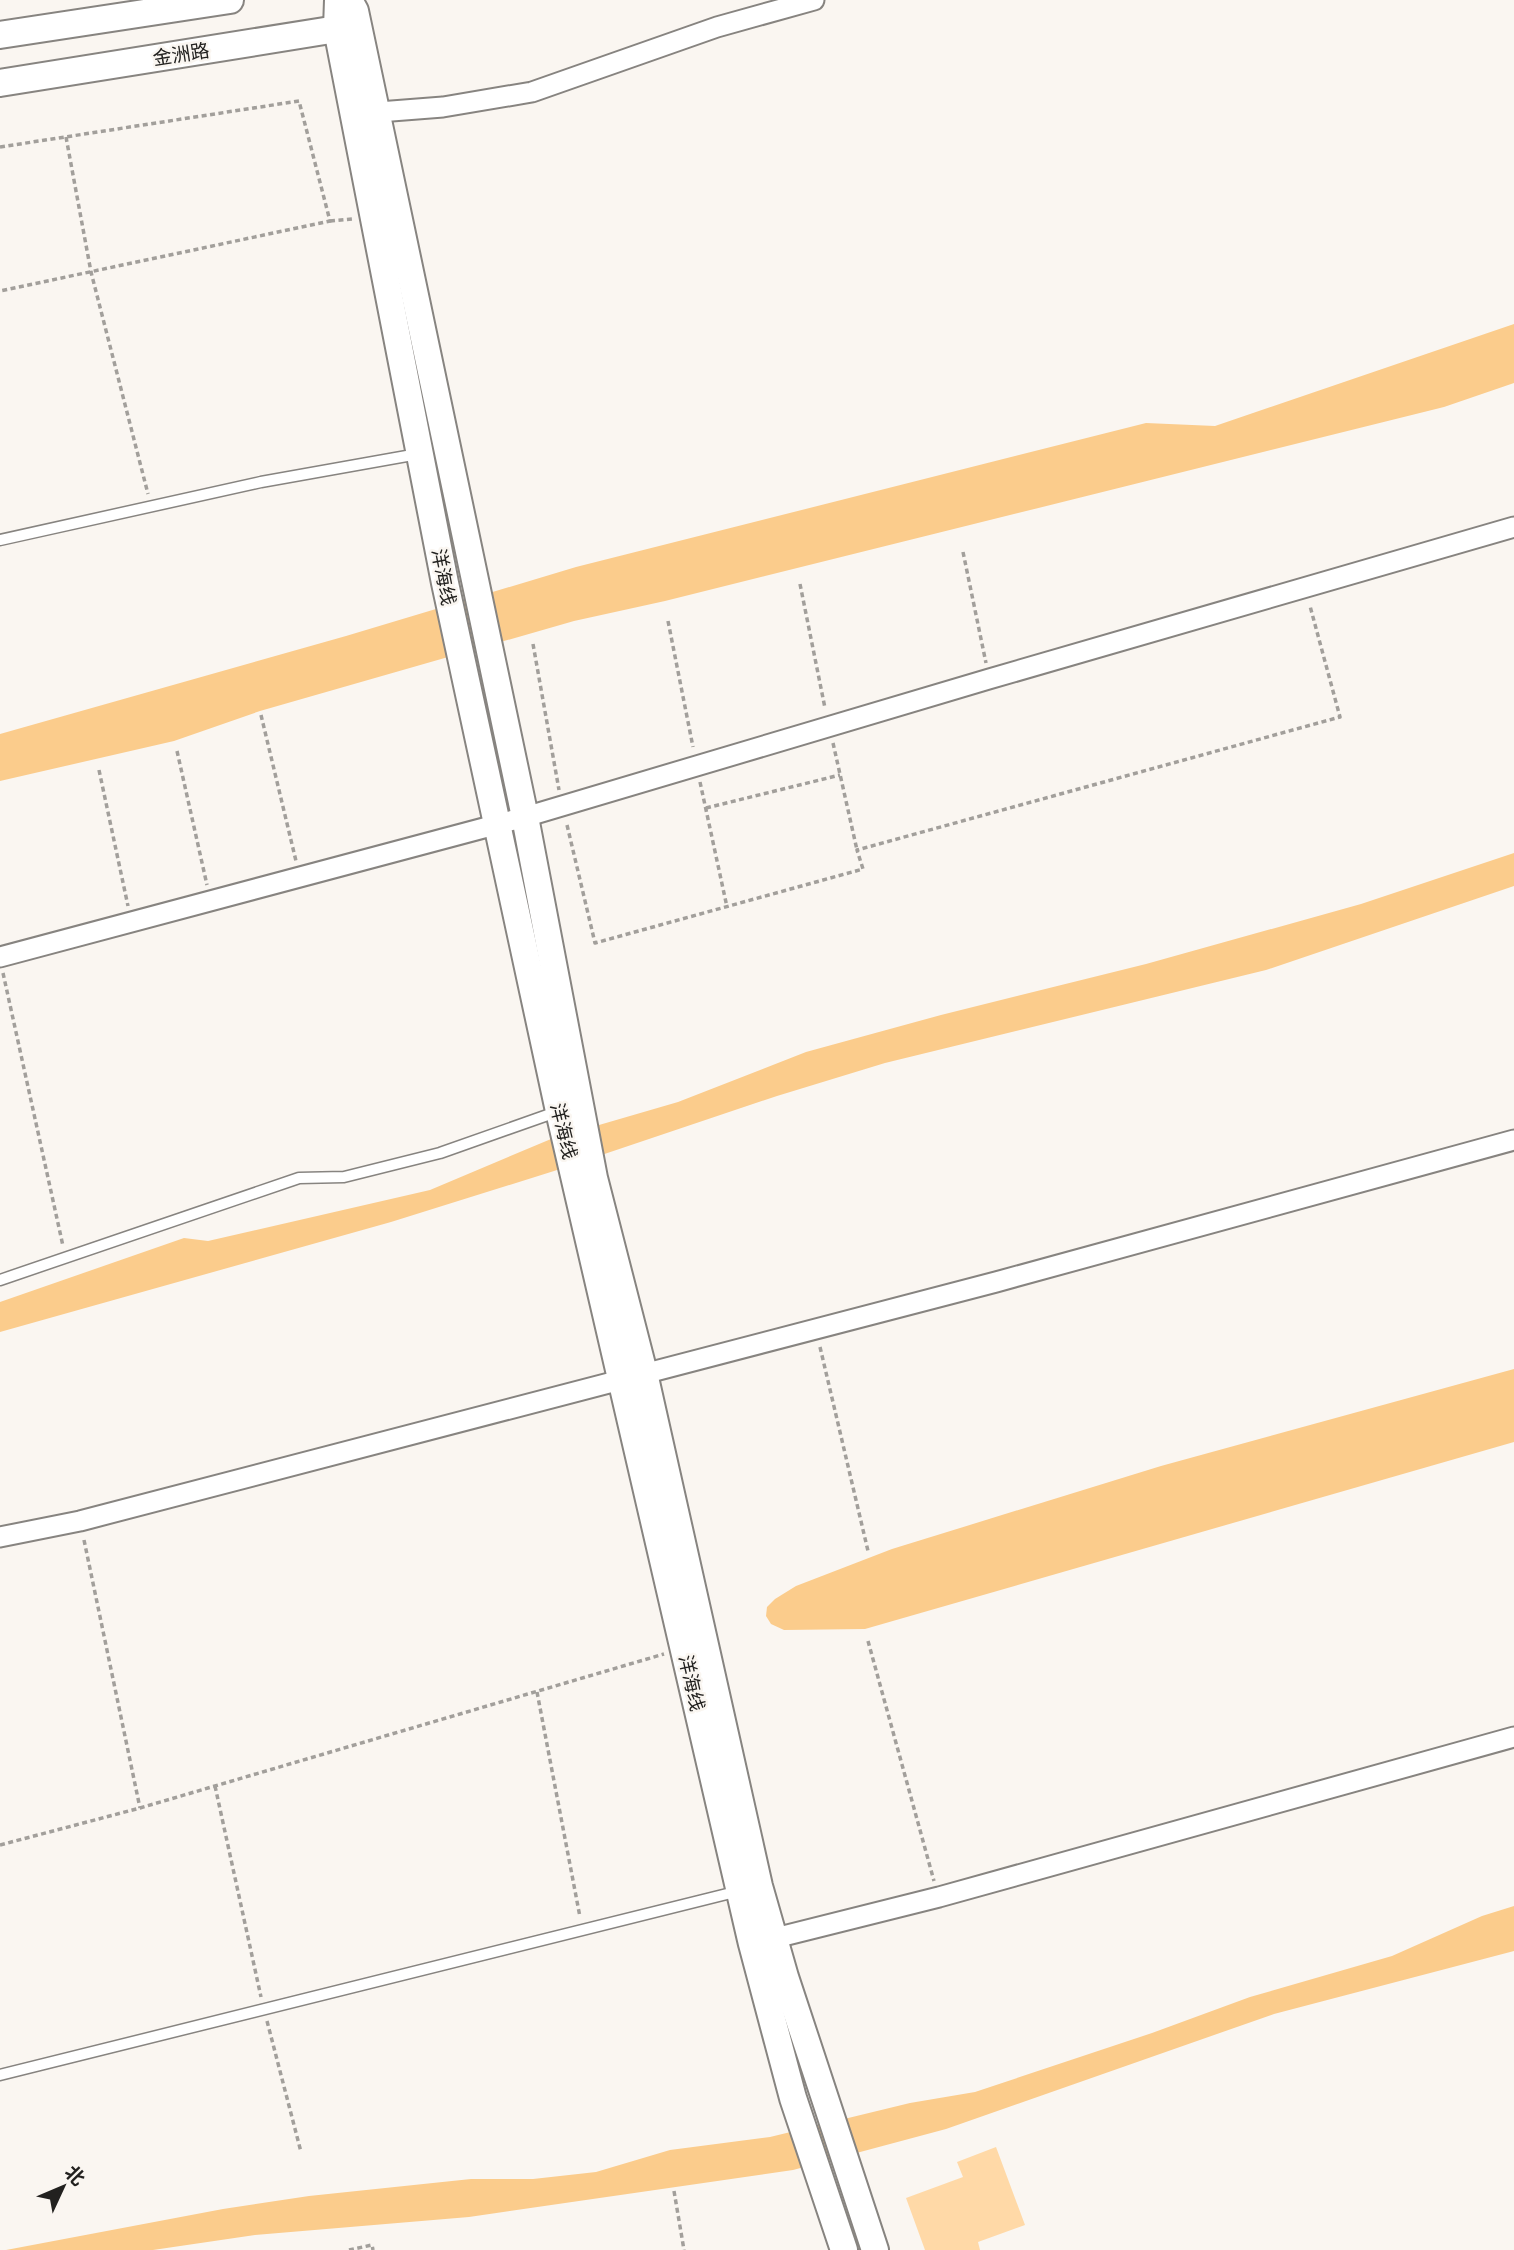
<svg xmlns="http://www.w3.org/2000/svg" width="1514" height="2250" viewBox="0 0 1514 2250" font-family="Lora,'Noto Sans SC',serif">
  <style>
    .water { fill: #fbcc8c }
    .building { fill: #ffd9a7 }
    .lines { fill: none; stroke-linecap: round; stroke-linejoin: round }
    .service-casing { stroke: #878480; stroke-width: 13 }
    .minor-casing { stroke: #878480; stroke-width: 23 }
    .secondary-casing { stroke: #878480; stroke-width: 30 }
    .path { stroke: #a29f9b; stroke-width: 3.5; stroke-dasharray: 5 3.5; stroke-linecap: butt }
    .service { stroke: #fff; stroke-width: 10 }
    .minor { stroke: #fff; stroke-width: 19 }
    .secondary { stroke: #fff; stroke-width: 26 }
    .labels { text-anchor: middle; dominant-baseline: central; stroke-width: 5; stroke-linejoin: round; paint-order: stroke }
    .street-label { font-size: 19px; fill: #22211f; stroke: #faf6f1 }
  </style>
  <rect width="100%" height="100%" fill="#faf6f1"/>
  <!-- water -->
  <g class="water">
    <polygon points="1514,324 1514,383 1444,407 665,601 574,621 260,711 174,741 0,781 0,734 346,636 576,567 1146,423 1215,426"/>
    <polygon points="1514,853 1514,886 1266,970 885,1063 777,1096 554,1171 391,1222 0,1332 0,1302 184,1238 208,1241 430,1190 551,1139 678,1102 806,1052 941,1015 1146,964 1361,904"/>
    <polygon points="1514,1369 1514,1442 865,1629 784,1630 771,1624 766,1616 767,1607 775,1599 796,1586 892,1549 1161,1466"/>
    <polygon points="1514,1906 1514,1951 1274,2014 946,2129 793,2170 469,2217 255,2235 153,2250 6,2250 223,2209 309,2196 471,2179 533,2179 596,2172 670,2150 770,2137 910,2103 975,2092 1152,2033 1250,1997 1392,1956 1482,1916"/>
  </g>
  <!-- building -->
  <polygon class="building" points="996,2147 1025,2225 978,2242 980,2250 925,2250 906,2198 963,2177 957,2162"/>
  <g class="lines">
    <!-- service casing -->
    <g class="service-casing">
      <g id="service">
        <polyline points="0,540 261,482 418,454"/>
        <polyline points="0,1280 299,1178 344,1177 440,1153 559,1111"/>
        <polyline points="0,2075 739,1891"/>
      </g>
    </g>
    <!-- minor casing -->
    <g class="minor-casing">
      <g id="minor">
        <polyline points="366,113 443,107 532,92 717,27 814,0"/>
        <polyline points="0,957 525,817 989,679 1514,527"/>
        <polyline points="0,1537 80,1521 996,1282 1514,1140"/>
        <polyline points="763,1941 939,1897 1514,1737"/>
      </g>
    </g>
    <!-- secondary casing -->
    <g class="secondary-casing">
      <g id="secondary">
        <polyline points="338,0 337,29 445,583 559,1111 752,1944 793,2098 844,2250"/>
        <polyline points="349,0 355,11 525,817 594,1178 644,1373 759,1886 785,1977 875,2250"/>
        <polyline points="0,35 230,0"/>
        <polyline points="0,83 337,29 349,17"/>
      </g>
    </g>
    <!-- path -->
    <g class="path">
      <polyline points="66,137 91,272 148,494"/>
      <polyline points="0,147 299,101 330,221 0,291"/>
      <polyline points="330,221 352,219"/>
      <polyline points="963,552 986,663"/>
      <polyline points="800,584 825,708"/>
      <polyline points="668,621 693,747"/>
      <polyline points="533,644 559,790"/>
      <polyline points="261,715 296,861"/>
      <polyline points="833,743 857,850"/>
      <polyline points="177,751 207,885"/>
      <polyline points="99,770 128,906"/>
      <polyline points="700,782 727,907"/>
      <polyline points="706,808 840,775"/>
      <polyline points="567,825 595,943 863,869 857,850 1340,717 1310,606"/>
      <polyline points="3,973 63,1246"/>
      <polyline points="820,1347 868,1551"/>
      <polyline points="84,1540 140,1808"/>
      <polyline points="868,1641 934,1881"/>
      <polyline points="537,1692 580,1917"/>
      <polyline points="215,1786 261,1997"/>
      <polyline points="0,1845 140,1808 664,1654"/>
      <polyline points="267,2021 301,2152"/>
      <polyline points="674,2191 684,2250"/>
      <polyline points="349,2250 372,2245 373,2250"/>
    </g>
    <!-- service -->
    <use href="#service" class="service"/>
    <!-- minor -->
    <use href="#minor" class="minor"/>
    <!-- secondary -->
    <use href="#secondary" class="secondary"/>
  </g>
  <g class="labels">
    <!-- street labels -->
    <g class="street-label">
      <text transform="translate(181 54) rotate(-9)">金洲路</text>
      <text transform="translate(444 577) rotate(79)">洋海线</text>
      <text transform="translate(564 1131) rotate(76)">洋海线</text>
      <text transform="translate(692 1683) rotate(77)">洋海线</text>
    </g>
  </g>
  <!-- north arrow -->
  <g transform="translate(63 2187) rotate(46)" stroke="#faf6f1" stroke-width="5" paint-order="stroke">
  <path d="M0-5L12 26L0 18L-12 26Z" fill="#22211f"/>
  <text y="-10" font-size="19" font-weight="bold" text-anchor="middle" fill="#22211f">北</text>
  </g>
</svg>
